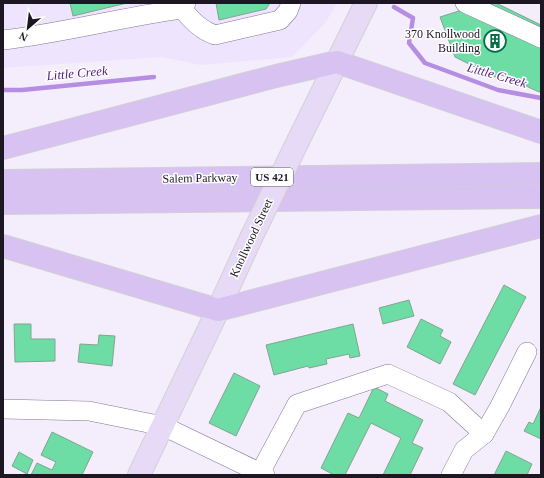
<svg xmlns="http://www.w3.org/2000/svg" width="544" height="478" viewBox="0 0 544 478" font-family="'Times New Roman',serif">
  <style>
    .built { fill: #efe4fe }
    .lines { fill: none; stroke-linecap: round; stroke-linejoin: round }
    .stream { stroke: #b58de3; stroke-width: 4.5 }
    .building { fill: #6edca5; stroke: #81a490 }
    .minor-casing { stroke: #847695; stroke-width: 20 }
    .major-casing { stroke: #d2d1d3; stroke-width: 24 }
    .highway-casing { stroke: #d2d1d3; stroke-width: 24 }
    .minor { stroke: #fff; stroke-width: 19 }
    .major { stroke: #e7daf7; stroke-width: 22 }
    .highway { stroke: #d7c2f1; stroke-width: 22 }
    .major-bridge-casing { stroke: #d2d1d3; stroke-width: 24; stroke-linecap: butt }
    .major-bridge { stroke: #e7daf7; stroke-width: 22 }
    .labels { text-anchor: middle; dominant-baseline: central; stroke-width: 3; stroke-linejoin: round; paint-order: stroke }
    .shield { fill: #fff; stroke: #615d65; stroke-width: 1 }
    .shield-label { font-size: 11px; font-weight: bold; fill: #1d1723 }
    .poi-label { font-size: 12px; fill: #1d1723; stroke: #fff; text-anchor: end }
    .street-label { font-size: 12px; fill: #1d1723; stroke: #fff }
    .water-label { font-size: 13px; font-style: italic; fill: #52197f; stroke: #fff }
  </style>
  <rect width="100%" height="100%" fill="#f4eefc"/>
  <!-- built -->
  <polygon class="built" points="3,3 337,3 326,22 292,57 200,65 162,57 3,68"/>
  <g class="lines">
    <!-- stream -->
    <g class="stream">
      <polyline points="394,7 413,18 409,43 425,63 498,90 541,98"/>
      <polyline points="3,90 22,90 154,77"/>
    </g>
  </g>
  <!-- building -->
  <g class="building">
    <polygon points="70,3 127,3 73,16"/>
    <polygon points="216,3 270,3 266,9 219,20"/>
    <polygon points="484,3 496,3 541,25 541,91 539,92 502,75 495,77 455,57 440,17"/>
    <polygon points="504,285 526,297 475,395 453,384"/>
    <polygon points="409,300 414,316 383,324 379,308"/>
    <polygon points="421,319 443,330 440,336 451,342 440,364 407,347"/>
    <polygon points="14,324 31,324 31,339 55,339 55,361 15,362"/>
    <polygon points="353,324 360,356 350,358 349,354 326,359 327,364 309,368 308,366 274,375 266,345"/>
    <polygon points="99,335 115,336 112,366 78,362 80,344 98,345"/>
    <polygon points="234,373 260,386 236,436 209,423"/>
    <polygon points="374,387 388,394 385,401 423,420 412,443 423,448 410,475 383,475 401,438 371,423 345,475 334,475 321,468 348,413 359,418"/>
    <polygon points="541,407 541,439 524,431 529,422 533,424"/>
    <polygon points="52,432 93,452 82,475 31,475 37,463 52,470 56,462 41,455"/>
    <polygon points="506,451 532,464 527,475 494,475"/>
    <polygon points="19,452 33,460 27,474 12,466"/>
  </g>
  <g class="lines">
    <!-- minor casing -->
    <g class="minor-casing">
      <g id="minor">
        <polyline points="465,3 541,38"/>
        <path d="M182 9C192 20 200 30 215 35L280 20 288 11 291 3"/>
        <path d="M3 40C63 33 122 17 182 9L186 3"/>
        <polyline points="3,409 89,411 163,426 265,475"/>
        <polyline points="260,473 297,404 388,374 449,402 484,434"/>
        <polyline points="451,475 464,450 484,434 500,406 527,352"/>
      </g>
    </g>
    <!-- major casing -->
    <g class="major-casing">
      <g id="major">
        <polyline points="299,139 366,3"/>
        <polyline points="139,475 218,310 251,238"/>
      </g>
    </g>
    <!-- highway casing -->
    <g class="highway-casing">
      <g id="highway">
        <polyline points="3,148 276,76 337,62 541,132"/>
        <polyline points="3,181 541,174"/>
        <polyline points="3,203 541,197"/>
        <polyline points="3,246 218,310 541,226"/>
      </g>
    </g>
    <!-- minor -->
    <use href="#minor" class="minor"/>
    <!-- major -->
    <use href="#major" class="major"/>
    <!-- highway -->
    <use href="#highway" class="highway"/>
    <!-- major-bridge casing -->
    <g class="major-bridge-casing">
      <polyline id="major-bridge" points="251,238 299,139"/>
    </g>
    <!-- major-bridge -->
    <use href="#major-bridge" class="major-bridge"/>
  </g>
  <!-- icons -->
  <defs>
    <g id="building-ring" transform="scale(1.15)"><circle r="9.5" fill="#fff" stroke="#006e46" stroke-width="1.5"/><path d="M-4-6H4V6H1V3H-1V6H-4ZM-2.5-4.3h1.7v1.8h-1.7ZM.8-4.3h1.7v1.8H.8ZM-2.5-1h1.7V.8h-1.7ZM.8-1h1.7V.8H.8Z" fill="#006e46"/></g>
  </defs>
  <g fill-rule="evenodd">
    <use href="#building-ring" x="495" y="41"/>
  </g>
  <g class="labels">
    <!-- shield labels -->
    <rect class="shield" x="251" y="168" width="42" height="18" rx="3"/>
    <g class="shield-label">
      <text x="272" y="177">US 421</text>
    </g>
    <!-- poi labels -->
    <g class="poi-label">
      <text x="480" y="34">370 Knollwood<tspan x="480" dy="14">Building</tspan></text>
    </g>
    <!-- street labels -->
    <g class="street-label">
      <text transform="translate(200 178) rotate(-1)">Salem Parkway</text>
      <text transform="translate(251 238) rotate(-65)">Knollwood Street</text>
    </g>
    <!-- water labels -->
    <g class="water-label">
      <text transform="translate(77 73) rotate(-5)">Little Creek</text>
      <text transform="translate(497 75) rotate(16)">Little Creek</text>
    </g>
  </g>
  <!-- border -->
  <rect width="544" height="478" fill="none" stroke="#1d1723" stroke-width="8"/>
  <!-- north arrow -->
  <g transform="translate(28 28) rotate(208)" stroke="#ffffff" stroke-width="3" paint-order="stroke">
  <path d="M0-3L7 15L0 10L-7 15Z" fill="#1d1723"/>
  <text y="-6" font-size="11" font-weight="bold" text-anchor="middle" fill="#1d1723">N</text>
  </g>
</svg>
